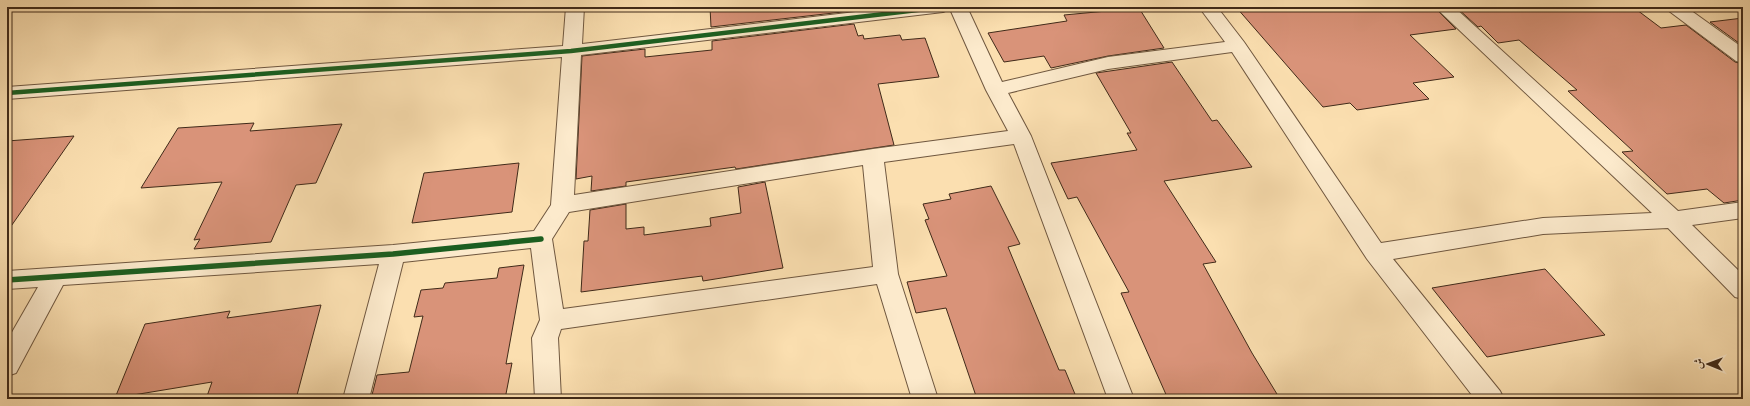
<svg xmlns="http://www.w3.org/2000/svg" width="1750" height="406" viewBox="0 0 1750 406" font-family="Vollkorn,Amiri,serif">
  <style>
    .building { fill: #d99379; stroke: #402a19 }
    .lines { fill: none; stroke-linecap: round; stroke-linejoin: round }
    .street-casing { stroke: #6f573f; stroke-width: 2 }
    .street { fill: #fceacc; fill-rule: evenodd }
    .cycleway-far1-casing { stroke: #fceacc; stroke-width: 6 }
    .cycleway-casing { stroke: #fceacc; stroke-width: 8 }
    .cycleway-far1 { stroke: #1b5e20; stroke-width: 4.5 }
    .cycleway { stroke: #1b5e20; stroke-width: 5.5 }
  </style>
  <rect width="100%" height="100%" fill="#fbdfb0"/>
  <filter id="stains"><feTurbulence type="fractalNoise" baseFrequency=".005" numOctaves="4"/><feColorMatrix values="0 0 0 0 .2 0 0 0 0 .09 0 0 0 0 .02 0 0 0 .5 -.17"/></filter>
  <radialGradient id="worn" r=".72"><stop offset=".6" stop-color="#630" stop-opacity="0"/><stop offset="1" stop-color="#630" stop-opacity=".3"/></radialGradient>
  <!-- building -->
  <g class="building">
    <polygon points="710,7 850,7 851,11 711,27"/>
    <polygon points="1236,7 1434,7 1456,29 1410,35 1454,77 1413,83 1429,99 1357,110 1350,103 1323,107"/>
    <polygon points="1456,7 1633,7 1661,28 1686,25 1735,62 1743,64 1743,200 1724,203 1707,189 1667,194 1622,152 1633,151 1568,91 1577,90 1519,40 1498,43 1481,26 1478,27"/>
    <polygon points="1139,8 1164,48 1108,56 1051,68 1044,56 1004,62 988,33 1067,21 1064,15"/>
    <polygon points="1743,18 1743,46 1710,22"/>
    <polygon points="854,24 858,36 863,35 864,39 900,35 902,40 925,38 939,77 878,84 894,145 736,169 735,167 626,182 626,186 591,191 592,176 576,179 582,56 645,49 645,57 712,50 712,41"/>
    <polygon points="1172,62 1212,121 1217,120 1252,167 1164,181 1216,262 1203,264 1252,353 1280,399 1168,399 1121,293 1129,292 1077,197 1068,199 1051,163 1137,150 1127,133 1131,133 1096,73"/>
    <polygon points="254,123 250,131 342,124 316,183 296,185 271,242 194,249 200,239 194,240 222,182 141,188 178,128"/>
    <polygon points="74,136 7,232 7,141"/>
    <polygon points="519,163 512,212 412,223 424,173"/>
    <polygon points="765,182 783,268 703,281 702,276 581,292 584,241 588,241 590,210 626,204 626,229 644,227 644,235 711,226 710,218 741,213 738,187"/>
    <polygon points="991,186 1020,244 1008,247 1059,370 1065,370 1077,399 977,399 946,308 916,313 907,282 947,276 925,220 929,219 923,204 951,199 949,194"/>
    <polygon points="524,265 506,364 512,363 505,399 371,399 377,375 409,372 423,316 414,317 421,290 443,288 445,283 497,278 499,268"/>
    <polygon points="1545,269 1605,335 1487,357 1432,288"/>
    <polygon points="321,305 296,399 206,399 212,382 115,398 145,324 230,311 227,318"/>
  </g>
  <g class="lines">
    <!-- street casing -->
    <g class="street-casing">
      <g id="street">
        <path d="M566 7H584L582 44 898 7H967L1002 82 1108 57 1225 42 1199 7H1217L1244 42 1381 243 1543 218 1652 213 1435 7H1454L1678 211 1743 202V218L1692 225 1743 275V299L1735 297 1668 228 1543 234 1393 259 1500 391 1504 399H1475L1367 259 1232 52 1108 69 1008 93 1031 136 1134 399H1108L1014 144 884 162 898 274 938 399H912L877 284 561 329 558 338 561 399H535L532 338 540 320 531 248 403 262 369 399H343L379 264 63 285 16 373 7 376V341L38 287 7 289V271L393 245 534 231 551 205 562 57 7 99V87L563 46ZM950 9 986 90 1008 131 873 149 574 195 581 55 943 12ZM863 165 873 267 563 309 552 239 569 212Z"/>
        <polygon points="1666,7 1686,7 1743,48 1743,63 1736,61 1669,11"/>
      </g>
    </g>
    <!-- street -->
    <use href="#street" class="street"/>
    <!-- cycleway-far1 casing -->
    <g class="cycleway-far1-casing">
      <polyline id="cycleway-far1" points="7,93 571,51 943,7"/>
    </g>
    <!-- cycleway casing -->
    <g class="cycleway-casing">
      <polyline id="cycleway" points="7,280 393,254 541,239"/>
    </g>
    <!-- cycleway-far1 -->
    <use href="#cycleway-far1" class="cycleway-far1"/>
    <!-- cycleway -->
    <use href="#cycleway" class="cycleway"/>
  </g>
  <!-- margin -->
  <rect width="1750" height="406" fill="none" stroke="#fbdfb0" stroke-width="24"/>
  <rect x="8" y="8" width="1734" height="390" fill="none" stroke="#402a19" stroke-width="2"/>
  <rect x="12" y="12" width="1726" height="382" fill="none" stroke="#402a19"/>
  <!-- north arrow -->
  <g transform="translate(1708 364) rotate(271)" stroke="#fceacc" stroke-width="3" paint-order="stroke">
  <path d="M0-3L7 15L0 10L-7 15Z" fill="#402a19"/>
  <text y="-6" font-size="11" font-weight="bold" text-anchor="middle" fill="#402a19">ش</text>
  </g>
  <rect width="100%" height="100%" filter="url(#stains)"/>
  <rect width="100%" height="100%" fill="url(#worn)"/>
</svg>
